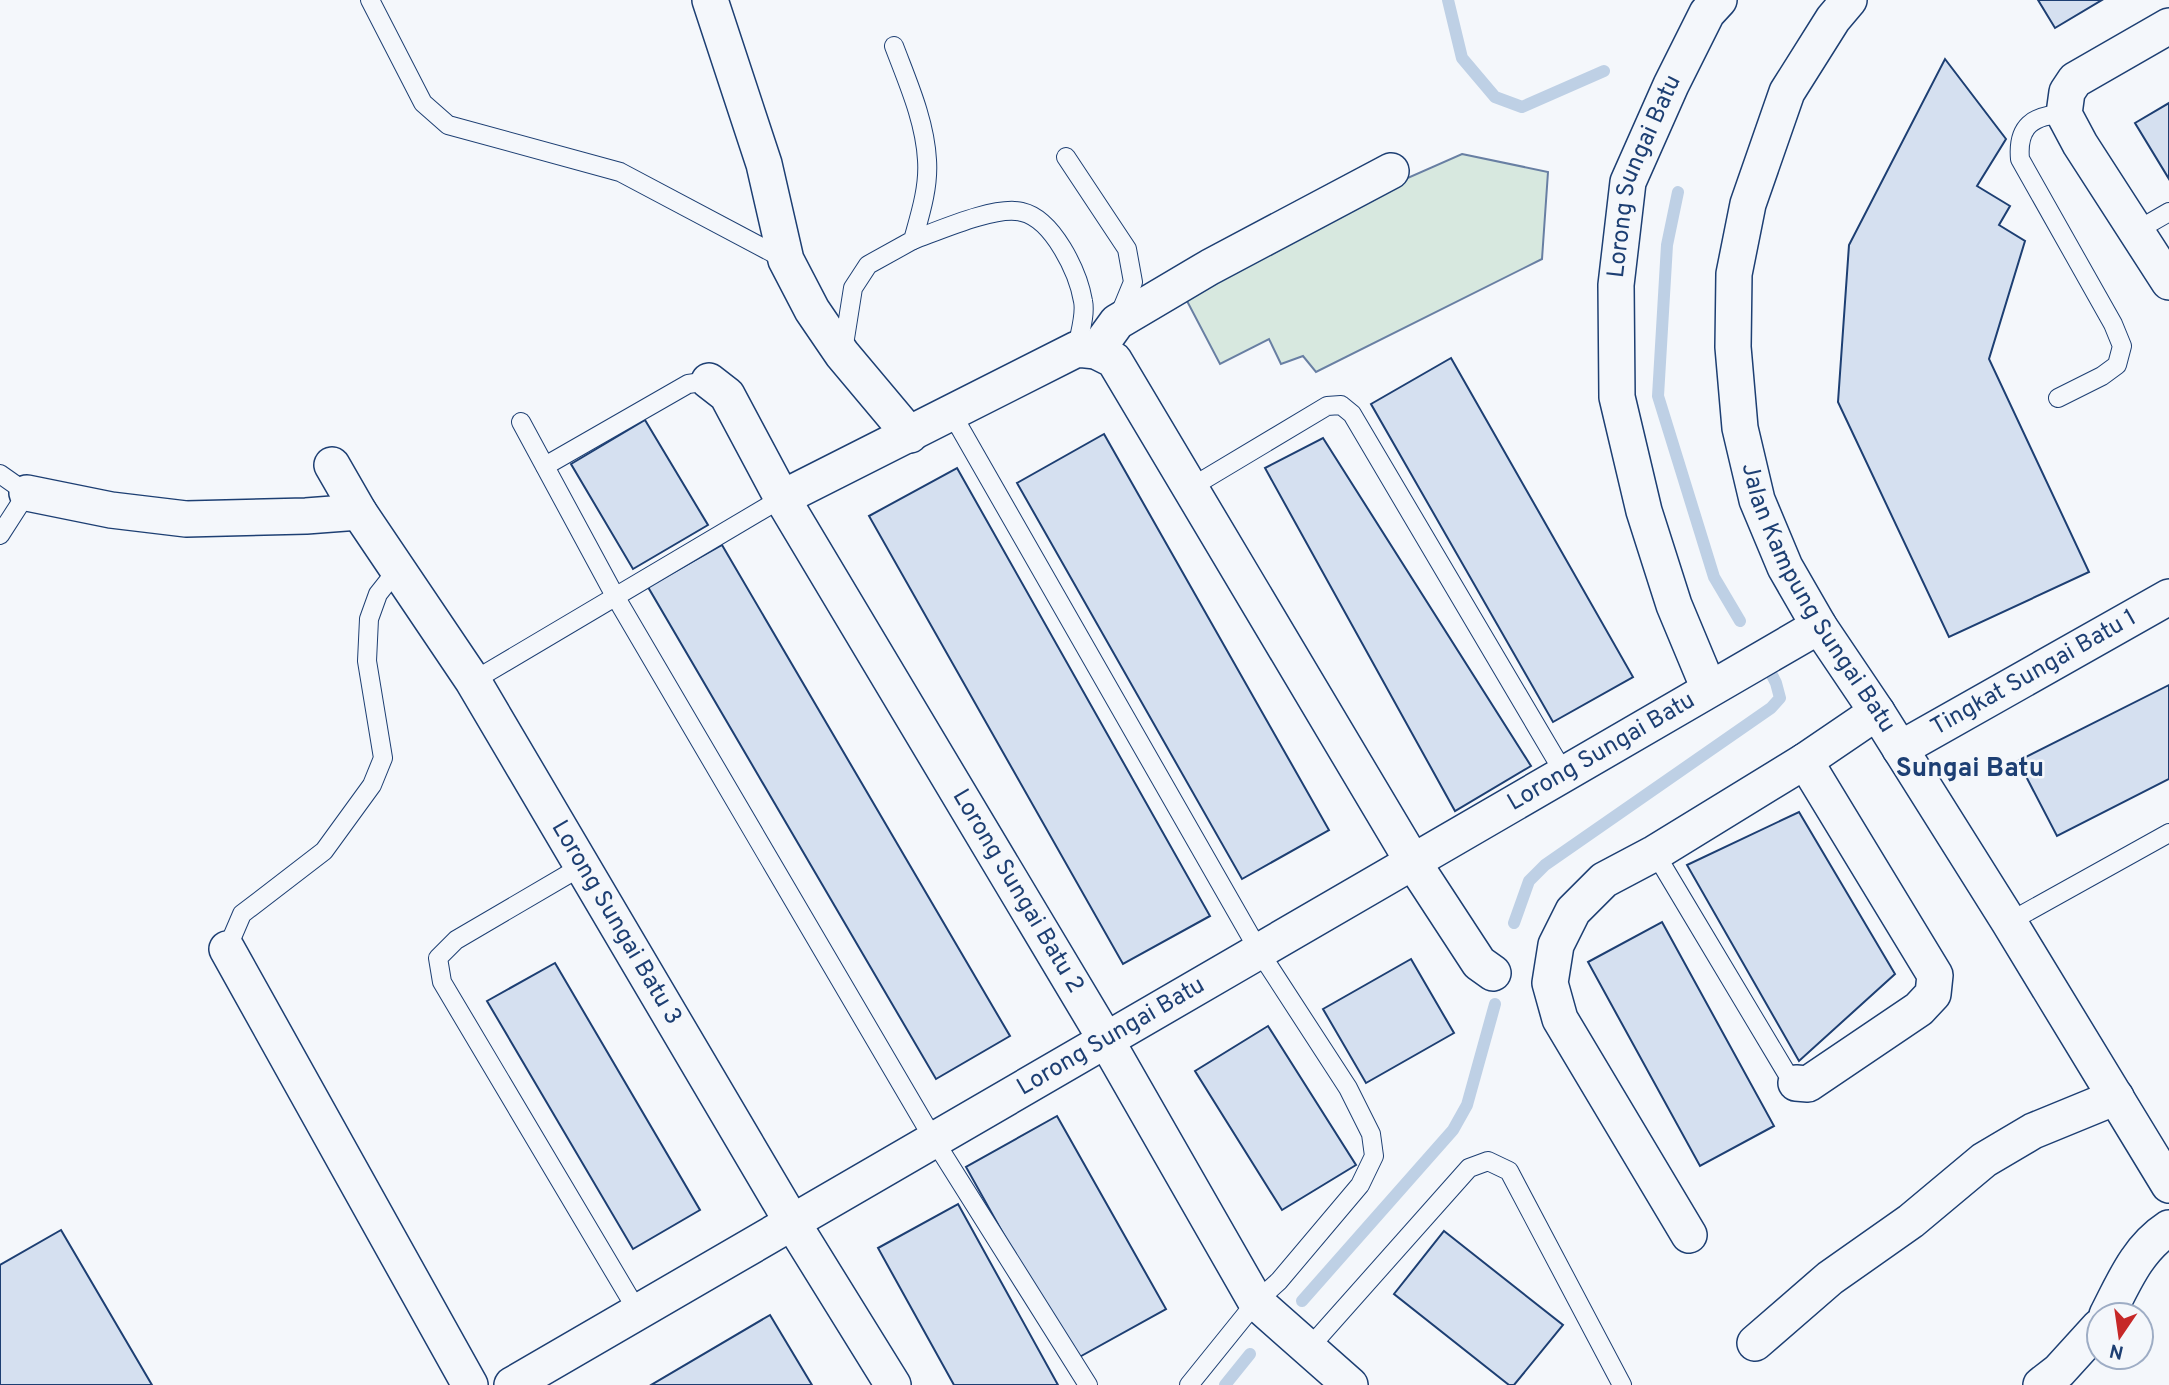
<svg xmlns="http://www.w3.org/2000/svg" width="2169" height="1385" viewBox="0 0 2169 1385" font-family="Overpass,sans-serif">
  <style>
    .green { fill: #d7e8df; stroke: #687fa3; stroke-width: 2 }
    .lines { fill: none; stroke-linecap: round; stroke-linejoin: round }
    .stream { stroke: #bed0e5; stroke-width: 12 }
    .building { fill: #d5e0f0; stroke: #1d3f73; stroke-width: 2 }
    .service-casing { stroke: #1d3f73; stroke-width: 20 }
    .minor-casing { stroke: #1d3f73; stroke-width: 38 }
    .service { stroke: #f4f7fb; stroke-width: 18 }
    .minor { stroke: #f4f7fb; stroke-width: 35 }
    .labels { text-anchor: middle; dominant-baseline: central; stroke-width: 5; stroke-linejoin: round; paint-order: stroke }
    .street-label { font-size: 24px; fill: #1d3f73; stroke: #f4f7fb }
    .neighbourhood-label { font-size: 26px; font-weight: bold; fill: #1d3f73; stroke: #f4f7fb }
  </style>
  <rect width="100%" height="100%" fill="#f4f7fb"/>
  <!-- green -->
  <polygon class="green" points="1462,154 1548,172 1542,259 1316,372 1303,356 1281,364 1269,339 1220,364 1176,280"/>
  <g class="lines">
    <!-- stream -->
    <g class="stream">
      <polyline points="1448,0 1462,58 1495,97 1522,107 1604,71"/>
      <polyline points="1678,192 1667,245 1658,396 1714,577 1740,621"/>
      <polyline points="1514,923 1529,881 1545,865 1771,708 1780,698 1776,683 1770,671"/>
      <polyline points="1302,1301 1453,1130 1467,1105 1495,1004"/>
      <polyline points="1225,1385 1250,1354"/>
    </g>
  </g>
  <!-- building -->
  <g class="building">
    <polygon points="2038,0 2102,0 2055,28"/>
    <polygon points="1945,59 2006,139 1977,186 2010,206 1999,225 2025,241 1989,359 2089,572 1949,637 1838,402 1849,245"/>
    <polygon points="2169,103 2169,179 2135,123"/>
    <polygon points="1451,358 1633,677 1553,722 1371,404"/>
    <polygon points="645,420 708,525 633,569 571,464"/>
    <polygon points="1104,434 1329,830 1242,879 1017,483"/>
    <polygon points="1323,438 1531,766 1455,811 1265,468"/>
    <polygon points="957,468 1210,916 1123,964 869,516"/>
    <polygon points="722,545 1010,1036 936,1079 648,587"/>
    <polygon points="2169,685 2169,779 2057,836 2018,761"/>
    <polygon points="1799,812 1895,974 1799,1061 1687,865"/>
    <polygon points="1662,922 1774,1126 1700,1166 1588,962"/>
    <polygon points="1411,959 1454,1033 1366,1083 1323,1009"/>
    <polygon points="555,963 700,1210 633,1249 487,1001"/>
    <polygon points="1268,1026 1356,1165 1282,1210 1195,1071"/>
    <polygon points="1057,1116 1166,1309 1074,1360 966,1167"/>
    <polygon points="958,1204 1058,1385 954,1385 878,1248"/>
    <polygon points="61,1230 152,1385 0,1385 0,1265"/>
    <polygon points="1444,1231 1563,1325 1514,1385 1509,1385 1394,1294"/>
    <polygon points="770,1315 812,1385 651,1385"/>
  </g>
  <g class="lines">
    <!-- service casing -->
    <g class="service-casing">
      <g id="service">
        <polyline points="370,0 423,103 448,125 620,172 786,260"/>
        <polyline points="1066,157 1127,249 1133,282 1119,316"/>
        <polyline points="2136,231 2169,212"/>
        <path d="M913 240C938 231 996 205 1022 212 1053 219 1078 272 1083 301 1086 315 1079 335 1077 349"/>
        <path d="M843 351 853 288 868 265 913 240C920 215 929 187 927 160 925 121 908 83 894 46"/>
        <path d="M2058 398 2102 376 2117 365 2122 346 2113 324 2020 159C2017 126 2033 115 2064 114"/>
        <polyline points="952,414 1259,951 1348,1088 1371,1134 1374,1156 1360,1185 1279,1281 1256,1302 1189,1385"/>
        <polyline points="521,422 615,596 934,1140 1088,1385"/>
        <polyline points="545,466 688,384 709,381"/>
        <polyline points="0,474 27,493 0,535"/>
        <polyline points="1190,488 1327,406 1341,405 1352,414 1564,773"/>
        <polyline points="473,681 782,498"/>
        <polyline points="1655,853 1786,1072 1796,1083"/>
        <polyline points="584,865 456,940 438,958 442,982 638,1312"/>
        <polyline points="2009,922 2169,833"/>
        <polyline points="227,949 242,914 324,851 372,785 383,758 367,661 369,619 378,594 397,570"/>
        <polyline points="1309,1348 1469,1168 1488,1161 1509,1171 1622,1385"/>
      </g>
    </g>
    <!-- minor casing -->
    <g class="minor-casing">
      <g id="minor">
        <polyline points="710,0 764,164 786,260 812,310 842,354 910,435"/>
        <path id="s1" d="M1849 0 1833 19 1787 92 1748 204 1734 274 1733 347 1740 428 1757 500 1785 567 1819 626 1877 712 2009 922 2169 1185"/>
        <polyline points="2169,26 2075,80 2067,92 2064,114 2080,144 2169,282"/>
        <polyline points="1096,351 1117,322 1210,267 1391,171"/>
        <path id="s2" d="M709 381 727 395 782 498 1106 1040 1256 1302 1350 1385"/>
        <path id="s3" d="M332 465 359 512 473 681 792 1222 893 1385"/>
        <polyline points="27,493 111,510 186,519 306,516 359,512"/>
        <polyline points="782,498 1077,349 1096,351 1114,360 1413,862 1479,963 1493,973"/>
        <path id="s4" d="M1709 689 1674 605 1644 511 1617 397 1616 285 1628 182 1671 85 1707 13 1719 0"/>
        <path id="s5" d="M1900 749 2169 597"/>
        <polyline points="227,949 470,1385"/>
        <polyline points="1796,1083 1808,1084 1919,1009 1933,994 1935,975 1805,761"/>
        <polyline points="1689,1235 1560,1019 1550,983 1556,945 1573,911 1604,880 1655,853 1805,761 1877,712"/>
        <path d="M2107 1315C2124 1282 2137 1249 2169 1228"/>
        <polyline points="1755,1343 1830,1278 1911,1221 1984,1160 2033,1131 2116,1097"/>
        <path id="s6" d="M512 1385 1819 626"/>
        <polyline points="2041,1385 2059,1371 2099,1327"/>
      </g>
    </g>
    <!-- service -->
    <use href="#service" class="service"/>
    <!-- minor -->
    <use href="#minor" class="minor"/>
  </g>
  <g class="labels">
    <!-- street labels -->
    <g class="street-label">
      <text stroke="none"><textPath href="#s4" startOffset="532">Lorong Sungai Batu</textPath></text>
      <text stroke="none"><textPath href="#s1" startOffset="644">Jalan Kampung Sungai Batu</textPath></text>
      <text stroke="none"><textPath href="#s5" startOffset="154">Tingkat Sungai Batu 1</textPath></text>
      <text stroke="none"><textPath href="#s6" startOffset="1260">Lorong Sungai Batu</textPath></text>
      <text stroke="none"><textPath href="#s2" startOffset="598">Lorong Sungai Batu 2</textPath></text>
      <text stroke="none"><textPath href="#s3" startOffset="539">Lorong Sungai Batu 3</textPath></text>
      <text stroke="none"><textPath href="#s6" startOffset="693">Lorong Sungai Batu</textPath></text>
    </g>
    <!-- neighbourhood labels -->
    <g class="neighbourhood-label">
      <text x="1970" y="769">Sungai Batu</text>
    </g>
  </g>
  <!-- north arrow -->
  <g transform="translate(2120 1336) rotate(193)"><circle r="33" fill="#f4f7fb" stroke="#9eadc5" stroke-width="2"/>
  <path d="M0-5L12 26L0 18L-12 26Z" fill="#c62828"/>
  <text y="-10" font-size="19" font-weight="bold" text-anchor="middle" fill="#1d3f73">N</text>
  </g>
</svg>
